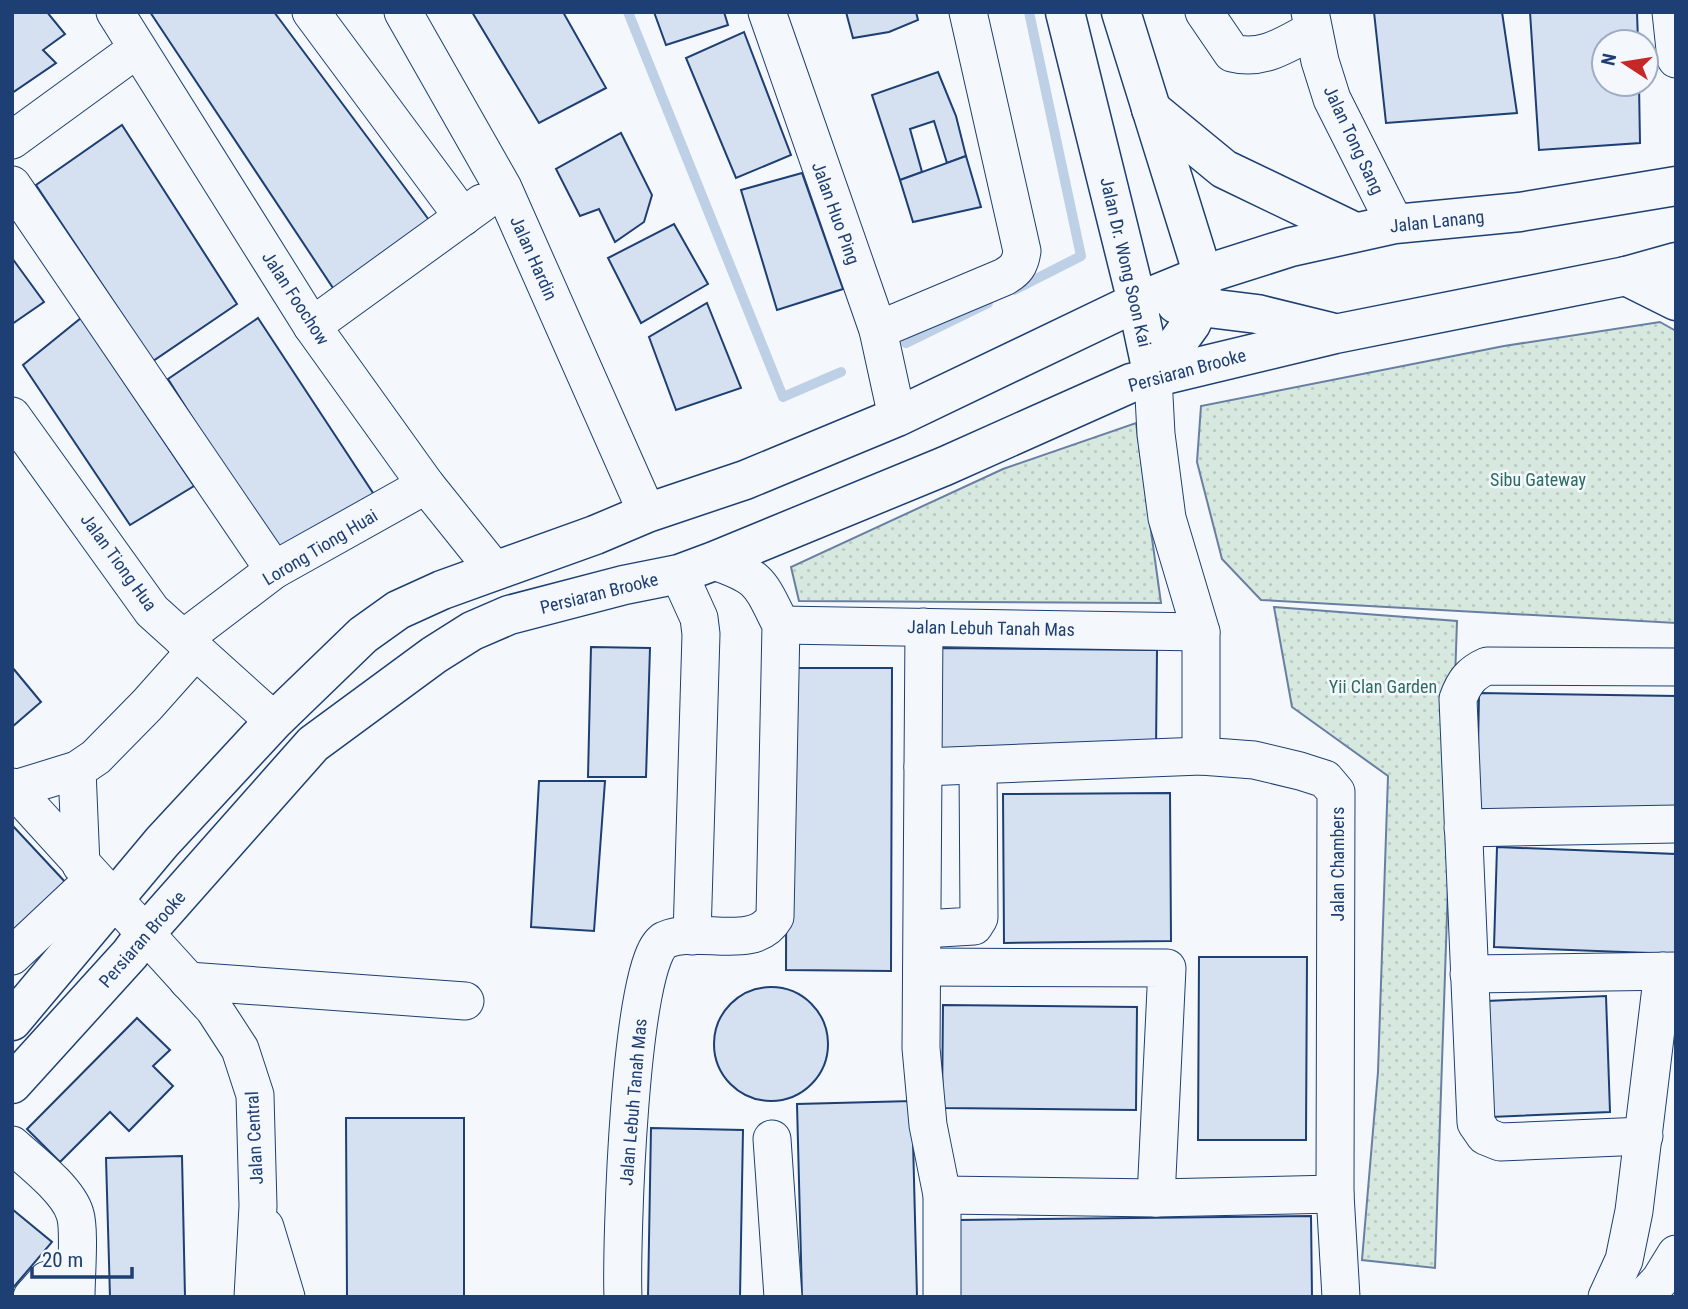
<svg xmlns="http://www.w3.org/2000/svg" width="1688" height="1309" viewBox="0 0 1688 1309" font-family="'Roboto Condensed',sans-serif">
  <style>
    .grass { fill: url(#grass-dots); stroke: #687fa3; stroke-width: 2 }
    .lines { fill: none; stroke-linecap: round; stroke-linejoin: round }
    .stream { stroke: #bed0e5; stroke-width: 10 }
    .building { fill: #d5e0f0; stroke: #1d3f73; stroke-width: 2 }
    .minor-casing { stroke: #1d3f73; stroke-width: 39 }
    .major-casing { stroke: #1d3f73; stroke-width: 41 }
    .minor { stroke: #f4f7fb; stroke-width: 37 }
    .major { stroke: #f4f7fb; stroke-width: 38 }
    .labels { text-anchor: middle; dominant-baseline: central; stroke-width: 5; stroke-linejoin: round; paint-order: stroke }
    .street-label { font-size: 18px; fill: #1d3f73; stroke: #f4f7fb }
    .park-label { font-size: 18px; fill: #2c6c60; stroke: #f4f7fb }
  </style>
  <defs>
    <pattern id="grass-dots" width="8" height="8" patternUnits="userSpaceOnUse" patternTransform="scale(1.75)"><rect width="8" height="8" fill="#d7e8df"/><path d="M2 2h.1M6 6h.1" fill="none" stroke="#b8c8c3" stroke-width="1.8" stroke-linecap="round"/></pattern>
  </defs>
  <rect width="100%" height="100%" fill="#f4f7fb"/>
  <!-- grass -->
  <g class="grass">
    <polygon points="1660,322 1676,331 1676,623 1261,600 1222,559 1197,462 1201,406 1504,346"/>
    <polygon points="1136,423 1161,603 799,601 791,567 1003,469"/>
    <polygon points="1274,607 1457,621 1435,1268 1362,1260 1378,1072 1388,776 1292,707"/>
  </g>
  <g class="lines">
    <!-- stream -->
    <g class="stream">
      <polyline points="628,12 783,397 841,372"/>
      <polyline points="1014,290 1081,256 1029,12"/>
      <polyline points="906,343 988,303"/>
    </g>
  </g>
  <!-- building -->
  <g class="building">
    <polygon points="12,12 47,12 65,34 43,50 56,63 12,93"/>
    <polygon points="150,12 274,12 432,224 337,294"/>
    <polygon points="472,12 563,12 606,88 539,123"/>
    <polygon points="654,12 724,12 728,25 666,45"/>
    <polygon points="846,12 916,12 918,20 889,32 853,38"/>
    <polygon points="1374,12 1502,12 1517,113 1386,123"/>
    <polygon points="1530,12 1637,12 1638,42 1604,42 1604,84 1639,84 1640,143 1539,150"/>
    <polygon points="744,32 791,155 736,178 686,58"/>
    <polygon points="938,72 956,116 966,156 947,163 934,121 910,129 922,172 900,180 872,95"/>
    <polygon points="122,125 237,304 153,361 36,185"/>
    <polygon points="621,133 652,195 644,222 615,242 599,209 580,216 556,169"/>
    <polygon points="966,156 981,207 913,222 900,180"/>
    <polygon points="802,173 843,289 777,310 741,190"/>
    <polygon points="674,224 708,284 641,323 608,258"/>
    <polygon points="12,258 44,302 12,324"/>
    <polygon points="707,303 741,388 676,410 649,337"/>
    <polygon points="81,318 194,486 130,525 23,365"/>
    <polygon points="258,318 375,496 279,555 168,379"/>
    <polygon points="591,647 650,648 646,777 588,777"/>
    <polygon points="940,648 1157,650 1156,751 938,749"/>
    <polygon points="12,667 41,702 12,727"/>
    <polygon points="787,668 892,668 891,971 786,970"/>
    <polygon points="1479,693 1676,696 1676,812 1477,809"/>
    <polygon points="539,781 605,781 594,931 531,927"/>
    <polygon points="1170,793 1171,941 1004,943 1003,794"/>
    <polygon points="12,825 68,885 12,937"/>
    <polygon points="1497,847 1676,854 1676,954 1494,947"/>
    <polygon points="1199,957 1307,957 1306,1140 1198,1140"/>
    <circle cx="771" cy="1044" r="57"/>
    <polygon points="1606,996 1610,1112 1491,1117 1487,1001"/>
    <polygon points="943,1005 1137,1007 1136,1110 942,1108"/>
    <polygon points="137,1018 170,1050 153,1066 173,1086 129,1131 110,1112 60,1162 27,1129"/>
    <polygon points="912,1101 917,1297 802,1297 797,1104"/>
    <polygon points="346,1118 464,1118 464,1297 347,1297"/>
    <polygon points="651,1128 743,1130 740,1297 648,1297"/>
    <polygon points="182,1156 185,1297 110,1297 106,1158"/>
    <polygon points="12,1209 52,1242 12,1289"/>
    <polygon points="1311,1216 1312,1297 960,1297 959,1220"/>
  </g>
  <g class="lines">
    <!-- minor casing -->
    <g class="minor-casing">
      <g id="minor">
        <polyline points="115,12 312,326 426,485 495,571"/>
        <polyline points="311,12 463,217"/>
        <polyline points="403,12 503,188 647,513"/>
        <polyline points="767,12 878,330 897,417"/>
        <path d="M1204 12 1232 53C1264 61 1286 44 1313 30"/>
        <polyline points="1310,12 1320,61 1332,99 1395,224"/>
        <polyline points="1671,12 1676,59"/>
        <polyline points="12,140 137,49"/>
        <polyline points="12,185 274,570"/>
        <polyline points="312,326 482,203"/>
        <path d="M878 330 1004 277C1016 270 1020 265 1022 251L968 12"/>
        <polyline points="1153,377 1156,434 1167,518 1201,632 1201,756 1254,760 1300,771 1325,779 1336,792 1335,1194 1341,1297"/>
        <polyline points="12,416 152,611 274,721"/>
        <polyline points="679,574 699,618 701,634 692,936"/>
        <polyline points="781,625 1201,632"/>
        <polyline points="924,627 921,1048 928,1125 942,1195 942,1297"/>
        <polyline points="183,639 274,570 426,485"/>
        <polyline points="923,767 1201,756"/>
        <polyline points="77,770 81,865"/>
        <polyline points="12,787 214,1009 240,1049 255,1095 258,1206 253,1297"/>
        <polyline points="12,790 77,770 96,757 147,705 196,650"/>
        <polyline points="1463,828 1676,824"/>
        <polyline points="923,929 974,926 979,918 978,765"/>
        <polyline points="12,956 94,879"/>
        <polyline points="922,967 1167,968 1156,1198"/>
        <polyline points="1469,974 1676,971"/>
        <polyline points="188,981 465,1001"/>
        <path d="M1644 1136 1500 1142 1485 1136 1476 1123 1458 699C1464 682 1471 673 1487 666L1676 667"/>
        <polyline points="772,1139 783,1297"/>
        <path d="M12 1145C31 1162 68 1190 75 1214 80 1229 76 1278 76 1297"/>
        <polyline points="942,1195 1156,1198 1335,1194"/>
        <polyline points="265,1227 286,1297"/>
        <polyline points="32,1297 47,1280 76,1274"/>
        <path d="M623 1297C621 1249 629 957 665 940 699 925 754 953 775 917L781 625C760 583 761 577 714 561"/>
        <polyline points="1607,1297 1624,1260 1634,1211 1663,971"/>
        <polyline points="1644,1297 1660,1280 1676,1254"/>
      </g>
    </g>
    <!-- major casing -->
    <g class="major-casing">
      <g id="major">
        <polyline points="1065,12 1137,302 1153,377"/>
        <polyline points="1121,12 1203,275 1200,305 1191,324 1153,377"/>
        <polyline points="1151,109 1224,169 1355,232"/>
        <polyline points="1626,276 1676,301"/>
        <polyline points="1176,304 1257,314 1330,332"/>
        <polyline points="12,1021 162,842 274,721 363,635 398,610 442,590 595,535 647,513 745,480 897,417 1137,302 1203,275 1291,247 1395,224 1520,212 1676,186"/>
        <polyline points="12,1084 130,954 144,935 313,744 434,655 472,631 509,615 624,585 679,574 714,561 945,466 1131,383 1335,334 1626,276 1676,262"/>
      </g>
    </g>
    <!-- minor -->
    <use href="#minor" class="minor"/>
    <!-- major -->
    <use href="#major" class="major"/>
  </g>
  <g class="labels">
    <!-- street labels -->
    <g class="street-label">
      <text transform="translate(1354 140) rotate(65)">Jalan Tong Sang</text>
      <text transform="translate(836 213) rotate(70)">Jalan Huo Ping</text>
      <text transform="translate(1437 221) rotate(-6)">Jalan Lanang</text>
      <text transform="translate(534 258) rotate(66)">Jalan Hardin</text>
      <text transform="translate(1126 262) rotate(77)">Jalan Dr. Wong Soon Kai</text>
      <text transform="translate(296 298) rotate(57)">Jalan Foochow</text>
      <text transform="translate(1187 370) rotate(-15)">Persiaran Brooke</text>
      <text transform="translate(320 547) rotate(-31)">Lorong Tiong Huai</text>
      <text transform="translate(119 562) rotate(54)">Jalan Tiong Hua</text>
      <text transform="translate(599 593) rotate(-14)">Persiaran Brooke</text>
      <text transform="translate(991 628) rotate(1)">Jalan Lebuh Tanah Mas</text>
      <text transform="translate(1337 864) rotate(-90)">Jalan Chambers</text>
      <text transform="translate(142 939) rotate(-49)">Persiaran Brooke</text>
      <text transform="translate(633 1102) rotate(-85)">Jalan Lebuh Tanah Mas</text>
      <text transform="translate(254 1138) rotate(-93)">Jalan Central</text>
    </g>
    <!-- park labels -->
    <g class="park-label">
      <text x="1538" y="479">Sibu Gateway</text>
      <text x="1383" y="686">Yii Clan Garden</text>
    </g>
  </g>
  <!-- border -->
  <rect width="1688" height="1309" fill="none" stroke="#1d3f73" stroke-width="28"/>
  <!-- north arrow -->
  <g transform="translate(1625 63) rotate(282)"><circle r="33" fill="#f4f7fb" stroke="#9eadc5" stroke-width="2"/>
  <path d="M0-5L12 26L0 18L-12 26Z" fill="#c62828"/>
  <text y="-10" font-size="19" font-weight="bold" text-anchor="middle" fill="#1d3f73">N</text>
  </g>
  <!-- scale -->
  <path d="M32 1267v10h100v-10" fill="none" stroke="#1d3f73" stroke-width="3.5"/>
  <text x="42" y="1267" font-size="21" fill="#1d3f73" stroke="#f4f7fb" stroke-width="5" paint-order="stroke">20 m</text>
</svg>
